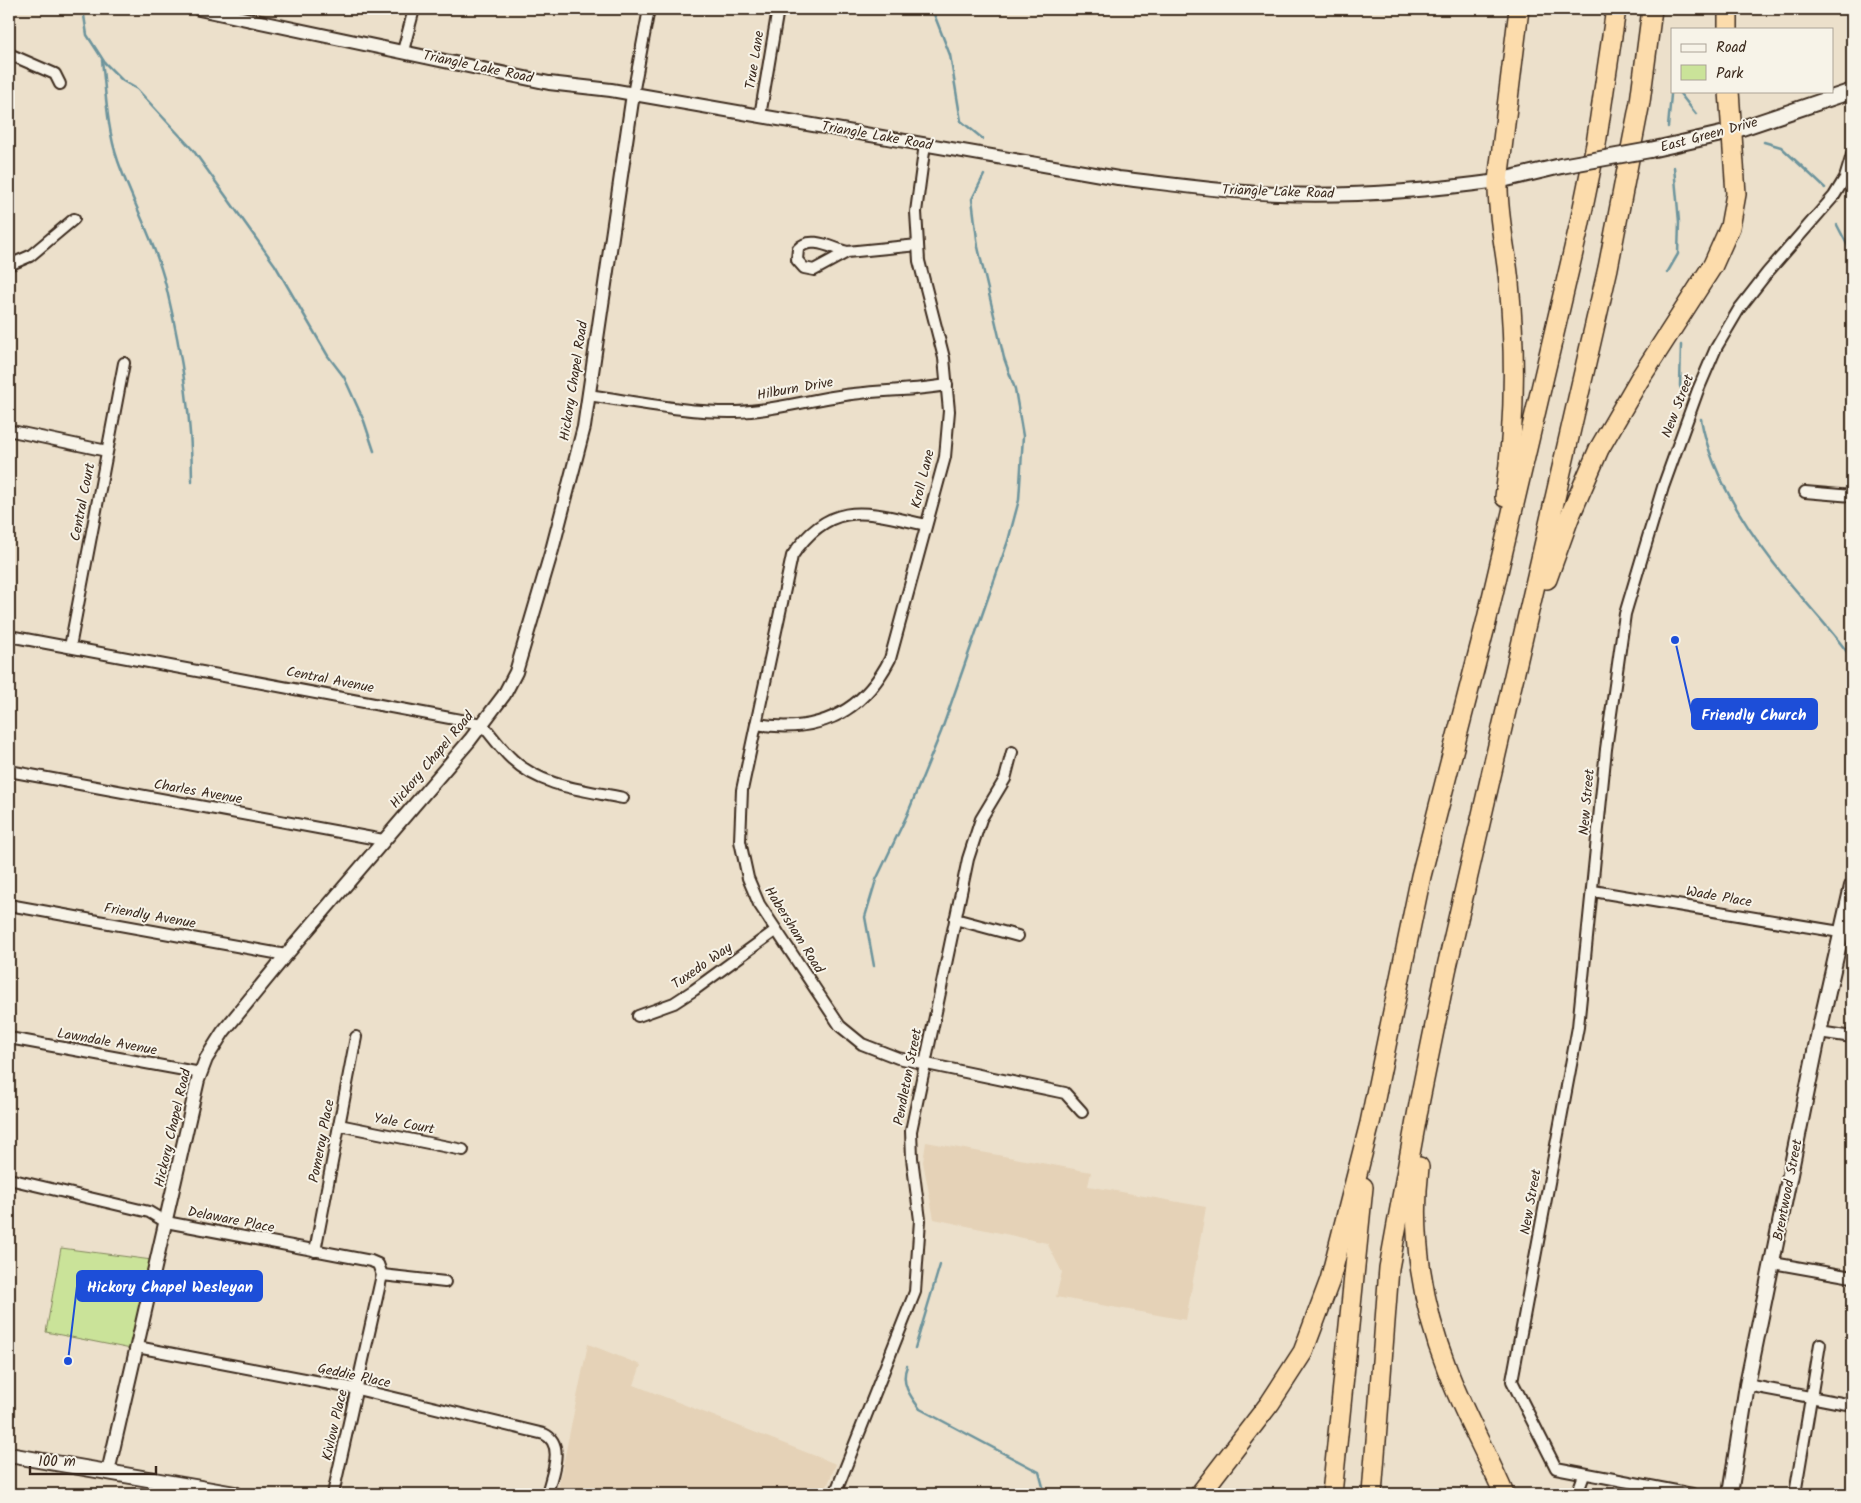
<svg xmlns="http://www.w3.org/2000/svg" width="1861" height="1503" viewBox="0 0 1861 1503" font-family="Kalam,sans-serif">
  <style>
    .built { fill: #e5d2b7 }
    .green { fill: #cae399; stroke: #82865c }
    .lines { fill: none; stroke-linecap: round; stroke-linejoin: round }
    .stream { stroke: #6d949c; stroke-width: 2.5 }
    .minor-casing { stroke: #3b2a1e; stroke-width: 14 }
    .tertiary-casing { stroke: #3b2a1e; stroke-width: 16 }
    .secondary-casing { stroke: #3b2a1e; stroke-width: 18 }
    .motorway-casing { stroke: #3b2a1e; stroke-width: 22 }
    .minor { stroke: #f7f3e8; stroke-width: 10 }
    .tertiary { stroke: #f7f3e8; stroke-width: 12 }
    .secondary { stroke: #f7f3e8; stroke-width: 14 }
    .motorway { stroke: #fcdcac; stroke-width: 19 }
    .secondary-bridge-casing { stroke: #3b2a1e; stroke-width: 18; stroke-linecap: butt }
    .secondary-bridge { stroke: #f7f3e8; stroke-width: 14 }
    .labels { text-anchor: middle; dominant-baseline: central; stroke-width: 4; stroke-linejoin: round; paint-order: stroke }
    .street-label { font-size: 14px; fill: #3b2a1e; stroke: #f7f3e8 }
    .leader { fill: none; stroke: #1d4ed8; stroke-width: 2 }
    .callout-dot { fill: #1d4ed8; stroke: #f7f3e8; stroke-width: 2 }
    .callout { fill: #1d4ed8; stroke: #1d4ed8; stroke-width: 2 }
    .callout-label { font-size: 15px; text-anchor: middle; font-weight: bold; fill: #fff }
  </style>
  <rect width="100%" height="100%" fill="#ece0cb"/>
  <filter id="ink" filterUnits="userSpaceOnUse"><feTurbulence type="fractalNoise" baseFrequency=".02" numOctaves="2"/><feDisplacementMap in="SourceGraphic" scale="10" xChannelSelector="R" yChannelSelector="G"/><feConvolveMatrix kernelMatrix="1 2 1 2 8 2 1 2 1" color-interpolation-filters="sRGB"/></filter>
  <g filter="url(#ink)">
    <!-- built -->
    <g class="built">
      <polygon points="926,1142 1091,1172 1088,1186 1206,1207 1186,1320 1056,1297 1062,1272 1047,1243 934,1219 923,1162"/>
      <polygon points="588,1344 641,1365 634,1385 836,1464 824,1494 557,1494"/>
    </g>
    <!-- green -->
    <polygon class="green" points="61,1248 152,1260 131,1349 46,1332"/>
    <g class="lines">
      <!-- stream -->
      <g class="stream">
        <polyline points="83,9 87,35 105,63 123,81 137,89 193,150 275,265 328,356 344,377 364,421 374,451"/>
        <polyline points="932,9 950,55 961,121 983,139"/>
        <path d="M102 60C106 94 107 129 118 161 133 203 155 242 166 286 181 349 192 417 192 482"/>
        <polyline points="1678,91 1696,114"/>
        <polyline points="1668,127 1672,84"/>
        <polyline points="1764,142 1781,147 1825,188"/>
        <polyline points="1837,225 1852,254"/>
        <polyline points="1667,273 1678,254 1679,222 1674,167"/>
        <polyline points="1681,345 1680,386 1683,393"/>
        <path d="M1701 419C1712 481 1758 547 1799 594 1817 616 1836 635 1852 659"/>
        <polyline points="874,966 865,917 876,880 907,815 941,732 1008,541 1019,500 1023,436 1015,389 1004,358 978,247 972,199 984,175"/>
        <polyline points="915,1348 940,1265"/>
        <path d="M907 1366C900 1383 910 1396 920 1409L1039 1472 1045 1494"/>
      </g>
      <!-- minor casing -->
      <g class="minor-casing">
        <g id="minor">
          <polyline points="403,51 414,9"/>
          <polyline points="9,54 55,74 60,84"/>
          <polyline points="633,94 649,9"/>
          <polyline points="760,116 778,9"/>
          <path d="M847 252C832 248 810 235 798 249L797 260 804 268 814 270 847 252 918 245"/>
          <polyline points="9,265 30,256 74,219"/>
          <path d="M588 395C637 402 687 413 736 412 773 411 808 400 845 395 879 390 913 391 947 385"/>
          <polyline points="12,431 107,451"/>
          <polyline points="1805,492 1852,496"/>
          <path d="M926 525C867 512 831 498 792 556L742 790 740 841 748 878 759 904 840 1026 862 1044 898 1058 1065 1093 1082 1112"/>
          <path d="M9 636 482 724C492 736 501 749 512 759 541 787 585 790 623 798"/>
          <polyline points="70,647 124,363"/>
          <path d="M756 724C816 734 862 714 890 659L945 457 949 411 944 358 919 261 916 212 925 144"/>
          <polyline points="9,771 383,840"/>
          <polyline points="1593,891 1840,932"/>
          <polyline points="9,905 286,955"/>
          <polyline points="955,919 1018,936"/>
          <polyline points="638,1016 674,1003 694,990 776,930"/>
          <polyline points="1819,1032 1852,1037"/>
          <polyline points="9,1038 201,1073"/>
          <polyline points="339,1125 463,1150"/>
          <polyline points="9,1179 149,1212 166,1222 371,1261 378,1264 382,1275 333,1494"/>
          <polyline points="315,1251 356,1037"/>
          <polyline points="1773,1263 1852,1277"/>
          <polyline points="382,1275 445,1282"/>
          <path d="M137 1347 357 1389 544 1434C566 1444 551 1476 547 1494"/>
          <polyline points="1747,1385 1852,1405"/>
          <polyline points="835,1494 915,1292 920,1220 912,1158 911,1131 968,859 981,819 1005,779 1012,752"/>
          <polyline points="1577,1494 1584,1475"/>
          <polyline points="1692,1494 1556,1468 1512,1381 1578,1027 1606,749 1625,614 1663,487 1698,390 1716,348 1739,309 1767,273 1834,196 1845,178 1852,155"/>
          <polyline points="1795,1494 1820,1344"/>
        </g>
      </g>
      <!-- tertiary casing -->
      <g class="tertiary-casing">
        <g id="tertiary">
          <path d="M199 9 549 83 611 90 1118 178C1171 184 1224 192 1278 194 1351 197 1425 191 1498 181"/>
          <polyline points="108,1472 198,1080 206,1059 223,1032 286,955 470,740 504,695 516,672 552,550 584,427 633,94"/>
        </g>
      </g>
      <!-- secondary casing -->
      <g class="secondary-casing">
        <g id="secondary">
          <polyline points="1650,150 1730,132 1852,91"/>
          <polyline points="1498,181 1561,166"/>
          <polyline points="9,1455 235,1494"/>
          <polyline points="1730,1494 1747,1385 1819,1032 1852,886"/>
        </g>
      </g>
      <!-- motorway casing -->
      <g class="motorway-casing">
        <g id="motorway">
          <polyline points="1728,9 1728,29"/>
          <path d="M1505 497C1515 425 1516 356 1509 283 1506 249 1497 215 1498 181L1519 9"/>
          <polyline points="1547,579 1569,518 1599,449 1639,380 1713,265 1730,227 1736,194 1729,91"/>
          <path d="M1419 1167C1411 1235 1422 1306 1447 1369 1463 1412 1486 1452 1504 1494"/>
          <polyline points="1200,1494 1270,1403 1303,1352 1330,1280 1370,1123 1421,876 1486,623 1579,227 1596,144 1616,9"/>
          <polyline points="1332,1494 1363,1187"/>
          <polyline points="1372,1494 1389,1268 1420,1099 1446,971 1608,268 1640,102 1652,9"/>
        </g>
      </g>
      <!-- minor -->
      <use href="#minor" class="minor"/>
      <!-- tertiary -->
      <use href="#tertiary" class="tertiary"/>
      <!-- secondary -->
      <use href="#secondary" class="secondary"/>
      <!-- motorway -->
      <use href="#motorway" class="motorway"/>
      <!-- secondary-bridge casing -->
      <g class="secondary-bridge-casing">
        <polyline id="secondary-bridge" points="1561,166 1650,150"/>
      </g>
      <!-- secondary-bridge -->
      <use href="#secondary-bridge" class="secondary-bridge"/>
    </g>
  </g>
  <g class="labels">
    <!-- street labels -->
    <g class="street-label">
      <text transform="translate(755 60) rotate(-81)">True Lane</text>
      <text transform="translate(478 67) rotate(12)">Triangle Lake Road</text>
      <text transform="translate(1709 135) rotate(-15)">East Green Drive</text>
      <text transform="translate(877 136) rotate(10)">Triangle Lake Road</text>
      <text transform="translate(1278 192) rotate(2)">Triangle Lake Road</text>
      <text transform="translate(574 381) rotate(-81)">Hickory Chapel Road</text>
      <text transform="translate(795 389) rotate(-10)">Hilburn Drive</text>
      <text transform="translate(1678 406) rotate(-69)">New Street</text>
      <text transform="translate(923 479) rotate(-76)">Kroll Lane</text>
      <text transform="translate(83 502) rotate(-79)">Central Court</text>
      <text transform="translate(330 680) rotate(11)">Central Avenue</text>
      <text transform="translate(432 760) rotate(-50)">Hickory Chapel Road</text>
      <text transform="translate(198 792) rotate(10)">Charles Avenue</text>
      <text transform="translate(1587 802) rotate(-85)">New Street</text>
      <text transform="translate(1719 897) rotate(10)">Wade Place</text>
      <text transform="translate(150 916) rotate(10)">Friendly Avenue</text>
      <text transform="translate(794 930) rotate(58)">Habersham Road</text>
      <text transform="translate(702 966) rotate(-35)">Tuxedo Way</text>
      <text transform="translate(107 1042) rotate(10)">Lawndale Avenue</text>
      <text transform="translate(908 1077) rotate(-79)">Pendleton Street</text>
      <text transform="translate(404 1124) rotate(11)">Yale Court</text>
      <text transform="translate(173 1128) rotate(-77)">Hickory Chapel Road</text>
      <text transform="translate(322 1141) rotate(-79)">Pomeroy Place</text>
      <text transform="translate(1788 1190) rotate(-79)">Brentwood Street</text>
      <text transform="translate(1531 1202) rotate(-80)">New Street</text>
      <text transform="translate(231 1220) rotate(11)">Delaware Place</text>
      <text transform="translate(354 1376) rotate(12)">Geddie Place</text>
      <text transform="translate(335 1425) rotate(-77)">Kivlow Place</text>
    </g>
  </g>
  <!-- callouts -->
  <path class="leader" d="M1675 640L1692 714M68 1361L77 1286"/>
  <g class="callout-dot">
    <circle cx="1675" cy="640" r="5"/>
    <circle cx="68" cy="1361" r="5"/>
  </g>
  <g class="callout">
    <rect x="1692" y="699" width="125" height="30" rx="5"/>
    <rect x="77" y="1271" width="185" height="30" rx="5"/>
  </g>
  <g class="callout-label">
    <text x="1754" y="720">Friendly Church</text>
    <text x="170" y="1292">Hickory Chapel Wesleyan</text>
  </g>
  <!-- margin -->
  <rect width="1861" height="1503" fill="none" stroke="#f7f3e8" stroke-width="30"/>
  <rect x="15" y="15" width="1831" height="1473" fill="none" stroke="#3b2a1e" stroke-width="2" filter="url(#ink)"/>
  <!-- legend -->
  <rect x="1671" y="28" width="162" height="65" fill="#f7f3e8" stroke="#aca397"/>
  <rect x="1681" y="44" width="25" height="8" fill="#f7f3e8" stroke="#aca397"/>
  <text x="1716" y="52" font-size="15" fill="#3b2a1e">Road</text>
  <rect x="1681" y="65" width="25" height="15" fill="#cae399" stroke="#aca397"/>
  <text x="1716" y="78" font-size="15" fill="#3b2a1e">Park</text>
  <!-- scale -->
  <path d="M30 1466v8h126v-8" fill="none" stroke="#3b2a1e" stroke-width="2.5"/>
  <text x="38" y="1466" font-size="15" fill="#3b2a1e" stroke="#f7f3e8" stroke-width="4" paint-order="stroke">100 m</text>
</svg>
